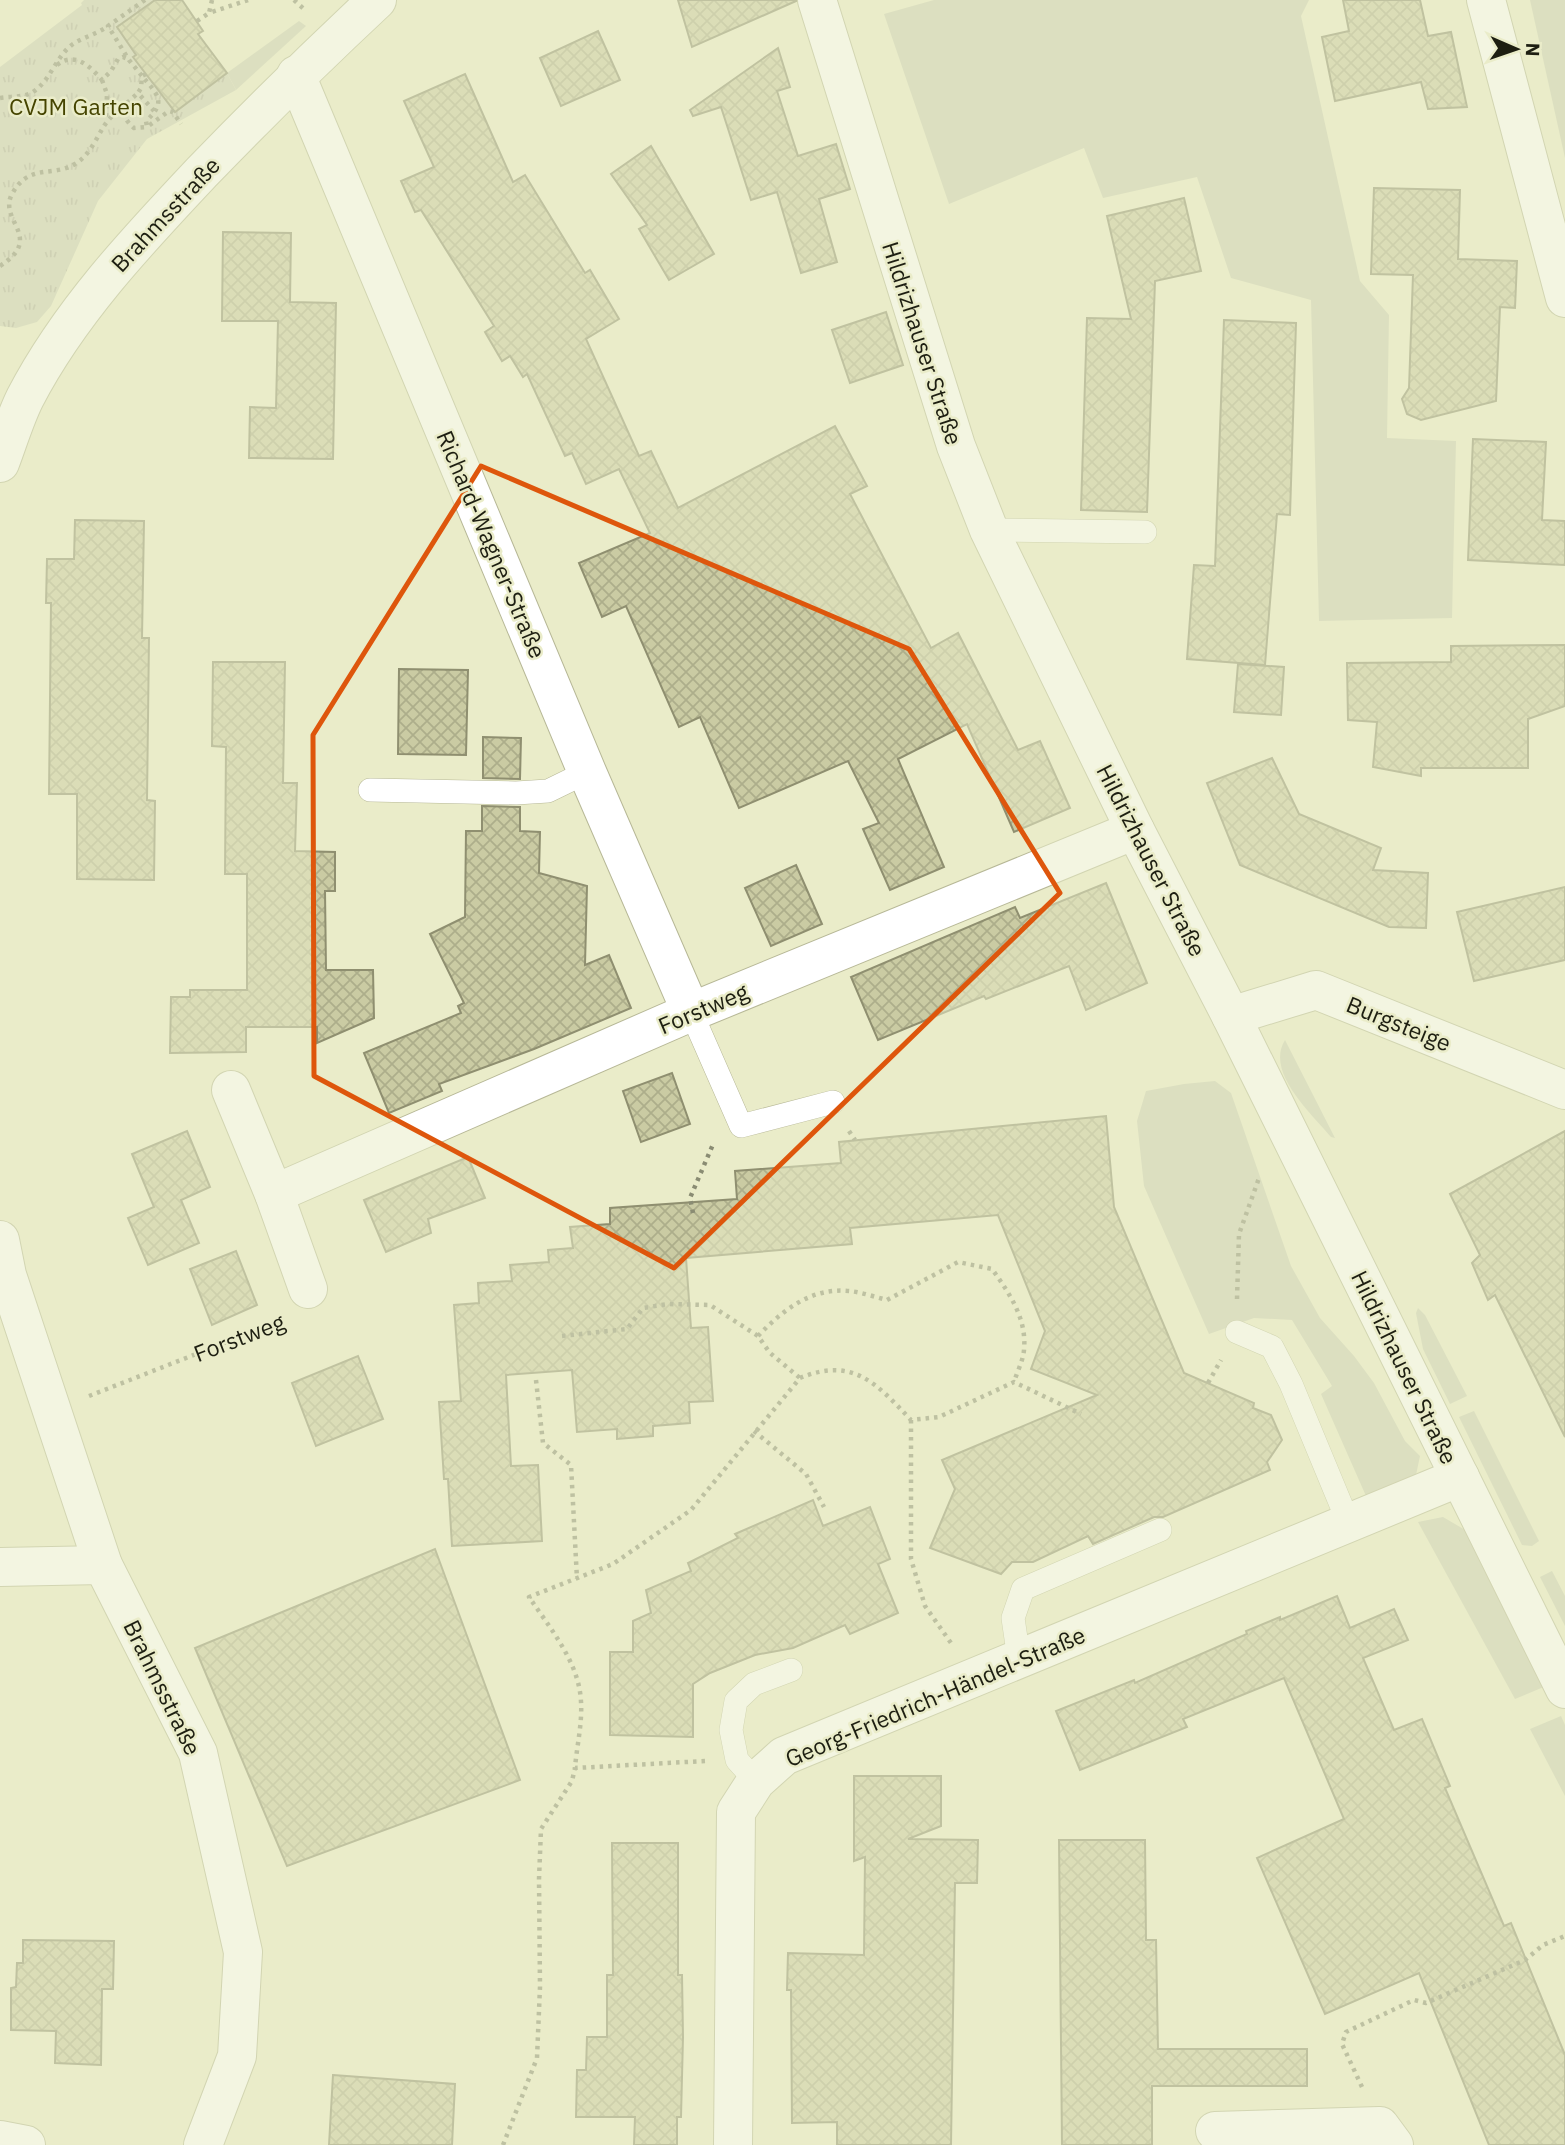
<svg xmlns="http://www.w3.org/2000/svg" width="1565" height="2145" viewBox="0 0 1565 2145" font-family="'IBM Plex Sans',sans-serif">
  <style>
    .grass { fill: #cdceb7 }
    .park { fill: url(#park-tufts) }
    .building { fill: url(#building-cross-hatch); stroke: #8f8f70; stroke-width: 2 }
    .lines { fill: none; stroke-linecap: round; stroke-linejoin: round }
    .service-casing { stroke: #b7b897; stroke-width: 24 }
    .minor-casing { stroke: #b7b897; stroke-width: 40 }
    .secondary-casing { stroke: #b7b897; stroke-width: 40 }
    .path { stroke: #8a8c73; stroke-width: 4.5; stroke-dasharray: 3.5 5; stroke-linecap: butt }
    .service { stroke: #fff; stroke-width: 23 }
    .minor { stroke: #fff; stroke-width: 38 }
    .secondary { stroke: #fff; stroke-width: 38 }
    .marked { fill: none; stroke: #de560c; stroke-width: 5; stroke-linejoin: round }
    .labels { text-anchor: middle; dominant-baseline: central; stroke-width: 5; stroke-linejoin: round; paint-order: stroke }
    .park-label { font-size: 23px; fill: #454400; stroke: #eaecc9 }
    .street-label { font-size: 23px; fill: #1d1e11; stroke: #eaecc9 }
  </style>
  <defs>
    <pattern id="park-tufts" width="24" height="20" patternUnits="userSpaceOnUse" patternTransform="scale(1.75)"><rect width="24" height="20" fill="#cdceb7"/><path d="M3 7l-1-3M5 7V3M7 7l1-3M15 17l-1-3M17 17v-4M19 17l1-3" fill="none" stroke="#b0b09c"/></pattern>
    <pattern id="building-cross-hatch" width="8" height="8" patternUnits="userSpaceOnUse" patternTransform="scale(1.75)"><rect width="8" height="8" fill="#cacba3"/><path d="M0 0l8 8M0 8l8-8" fill="none" stroke="#adae8b"/></pattern>
  </defs>
  <rect width="100%" height="100%" fill="#eaecc9"/>
  <!-- grass -->
  <g class="grass">
    <polygon points="934,0 1309,0 1301,16 1360,281 1389,315 1387,438 1456,441 1452,618 1319,621 1311,300 1231,278 1197,177 1103,198 1084,148 949,204 884,14"/>
    <polygon points="1530,0 1565,0 1565,158"/>
    <polygon points="299,21 306,26 236,90 227,73"/>
    <path d="M1285 1040 1335 1138 1331 1137C1311 1113 1265 1072 1285 1040Z"/>
    <polygon points="1215,1081 1231,1093 1291,1266 1320,1318 1354,1356 1374,1383 1405,1441 1420,1456 1416,1475 1366,1496 1321,1394 1332,1386 1292,1320 1254,1318 1209,1334 1144,1186 1137,1121 1146,1091 1184,1084"/>
    <polygon points="1418,1308 1425,1315 1467,1396 1450,1404 1423,1349 1416,1313"/>
    <polygon points="1474,1411 1539,1541 1532,1546 1522,1545 1459,1417"/>
    <polygon points="1443,1517 1472,1534 1546,1686 1515,1699 1418,1522"/>
    <polygon points="1552,1571 1565,1596 1565,1626 1540,1577"/>
    <polygon points="1561,1716 1565,1725 1565,1796 1530,1729"/>
  </g>
  <!-- park -->
  <polygon class="park" points="84,0 155,0 117,27 137,54 134,57 176,111 227,73 236,90 147,139 98,201 51,306 37,322 16,328 0,326 0,67 82,5 81,3"/>
  <!-- building -->
  <g class="building">
    <polygon points="155,0 182,0 203,31 198,34 227,73 175,112 133,57 136,55 117,27"/>
    <polygon points="678,0 796,0 796,1 692,47"/>
    <polygon points="1343,0 1420,0 1428,36 1451,32 1467,107 1428,109 1421,82 1335,101 1322,37 1349,31"/>
    <polygon points="598,31 620,80 561,106 540,58"/>
    <polygon points="778,48 790,87 777,91 798,156 836,144 850,189 819,199 837,262 801,273 777,192 751,200 721,107 693,116 690,110"/>
    <polygon points="465,74 513,182 525,175 585,273 590,270 619,319 586,339 639,456 651,451 678,508 835,426 867,486 850,494 931,648 958,633 1018,750 1040,741 1070,808 1014,832 967,724 898,759 944,867 890,890 863,829 879,823 848,761 739,808 700,717 679,727 626,606 602,617 579,563 650,533 619,469 586,484 572,453 565,456 527,374 523,377 510,356 502,361 485,332 494,326 421,210 415,212 401,181 434,167 404,101"/>
    <polygon points="651,146 714,254 669,280 639,229 647,225 611,174"/>
    <polygon points="1374,188 1460,190 1458,259 1517,261 1515,308 1500,307 1496,401 1421,420 1407,414 1402,399 1409,388 1413,275 1371,274"/>
    <polygon points="1184,198 1201,271 1155,281 1147,512 1081,510 1087,318 1131,319 1107,216"/>
    <polygon points="223,232 291,233 290,302 336,303 333,459 249,458 250,407 276,408 278,321 222,321"/>
    <polygon points="886,312 903,365 850,383 832,330"/>
    <polygon points="1224,320 1296,323 1290,515 1277,514 1265,665 1187,659 1194,565 1215,566"/>
    <polygon points="1473,439 1546,442 1542,520 1565,521 1565,565 1468,560"/>
    <polygon points="75,520 144,521 142,638 149,638 147,800 155,801 154,880 77,879 77,794 49,794 51,603 46,603 47,559 74,559"/>
    <polygon points="1565,645 1565,706 1528,719 1528,768 1421,768 1421,776 1373,767 1377,722 1348,720 1347,663 1451,662 1451,646"/>
    <polygon points="213,662 285,662 283,783 297,783 295,851 335,852 335,891 325,891 326,970 373,970 374,1018 317,1043 317,1027 246,1027 246,1052 170,1053 171,997 190,997 190,990 247,990 247,874 225,874 226,747 212,746"/>
    <polygon points="1238,664 1284,667 1281,715 1234,712"/>
    <polygon points="399,669 468,670 466,755 398,754"/>
    <polygon points="483,737 521,738 520,779 483,778"/>
    <polygon points="1272,758 1299,814 1381,848 1373,870 1428,873 1426,928 1389,927 1240,865 1207,783"/>
    <polygon points="482,806 520,807 520,831 540,832 539,873 587,886 585,965 609,955 631,1008 534,1049 439,1084 442,1091 389,1113 364,1053 461,1013 458,1006 464,1003 430,934 465,917 466,831 482,831"/>
    <polygon points="796,865 822,924 771,946 745,888"/>
    <polygon points="1106,883 1147,983 1086,1010 1069,966 986,999 984,996 878,1040 851,977 1015,907 1020,918"/>
    <polygon points="1565,887 1565,960 1474,981 1457,912"/>
    <polygon points="672,1073 690,1124 641,1142 623,1091"/>
    <polygon points="1106,1116 1114,1207 1184,1373 1254,1403 1253,1408 1271,1415 1282,1440 1267,1462 1270,1470 1163,1517 1154,1517 1093,1544 1088,1536 1033,1562 1012,1562 1001,1574 930,1548 955,1489 942,1460 1097,1395 1031,1369 1045,1331 998,1215 850,1228 852,1244 686,1258 691,1328 708,1327 713,1401 689,1402 690,1423 653,1426 653,1436 617,1439 617,1429 577,1432 572,1370 506,1375 511,1466 538,1465 542,1541 452,1546 448,1479 444,1479 439,1402 461,1401 454,1305 479,1303 478,1283 512,1281 510,1265 549,1262 548,1250 573,1248 570,1227 610,1224 610,1208 737,1199 735,1171 841,1163 839,1142"/>
    <polygon points="187,1131 210,1187 181,1200 199,1243 148,1265 128,1218 154,1207 132,1154"/>
    <polygon points="1565,1131 1565,1437 1495,1295 1488,1300 1472,1263 1480,1255 1450,1194"/>
    <polygon points="468,1157 485,1198 428,1219 431,1233 386,1252 364,1200"/>
    <polygon points="236,1251 257,1305 212,1325 190,1269"/>
    <polygon points="358,1356 383,1419 316,1446 292,1383"/>
    <polygon points="813,1500 823,1526 870,1507 890,1559 878,1564 898,1613 850,1634 845,1625 793,1648 755,1655 710,1673 693,1684 693,1737 610,1735 610,1652 633,1652 633,1621 651,1613 646,1590 691,1571 688,1563 738,1538 735,1534"/>
    <polygon points="435,1549 520,1780 287,1866 195,1648"/>
    <polygon points="1337,1596 1350,1628 1394,1609 1408,1640 1363,1658 1394,1730 1422,1719 1450,1786 1445,1788 1504,1926 1511,1923 1565,2055 1565,2145 1489,2145 1419,1973 1325,2014 1257,1858 1344,1819 1284,1678 1183,1719 1187,1727 1080,1770 1056,1711 1134,1680 1135,1683 1247,1634 1246,1631 1280,1617 1280,1620"/>
    <polygon points="854,1776 941,1776 941,1826 908,1839 978,1840 977,1883 955,1883 951,2145 837,2145 837,2122 792,2123 791,1990 787,1990 788,1953 864,1955 865,1857 854,1861"/>
    <polygon points="1059,1840 1145,1840 1146,1940 1156,1940 1158,2049 1307,2049 1307,2086 1152,2086 1152,2145 1062,2145"/>
    <polygon points="612,1843 678,1843 678,1975 682,1975 683,2037 681,2117 677,2117 677,2145 634,2145 635,2117 576,2117 577,2070 586,2070 587,2037 607,2037 607,1975 613,1975"/>
    <polygon points="23,1940 114,1941 113,1989 102,1989 101,2065 55,2063 56,2031 11,2030 11,1988 16,1987 17,1963 23,1963"/>
    <polygon points="333,2075 455,2084 452,2145 329,2145"/>
  </g>
  <g class="lines">
    <!-- service casing -->
    <g class="service-casing">
      <g id="service">
        <polyline points="989,530 1145,532"/>
        <polyline points="370,790 516,793 548,791 587,772"/>
        <polyline points="691,1012 741,1126 833,1102"/>
        <polyline points="1237,1332 1272,1347 1291,1384 1349,1524"/>
        <polyline points="1019,1659 1013,1618 1023,1589 1160,1530"/>
        <polyline points="756,1781 737,1760 731,1730 736,1701 754,1684 791,1670"/>
      </g>
    </g>
    <!-- minor casing -->
    <g class="minor-casing">
      <g id="minor">
        <polyline points="1486,0 1565,298"/>
        <polyline points="296,75 587,772 691,1012"/>
        <path d="M0 463C8 442 15 418 25 398 69 313 137 241 202 172 259 113 317 56 377 0"/>
        <polyline points="1231,1016 1316,990 1565,1090"/>
        <polyline points="231,1090 274,1194 308,1289"/>
        <polyline points="274,1194 691,1012 1135,830"/>
        <polyline points="0,1240 7,1275 103,1565 198,1753 243,1952 237,2056 203,2145"/>
        <polyline points="0,1567 103,1565"/>
        <polyline points="1215,2131 1380,2126 1394,2145"/>
        <polyline points="0,2140 26,2145"/>
        <polyline points="733,2145 736,1812 756,1781 784,1756 1460,1477"/>
      </g>
    </g>
    <!-- secondary casing -->
    <g class="secondary-casing">
      <polyline id="secondary" points="817,0 956,446 989,530 1135,830 1231,1016 1565,1689"/>
    </g>
    <!-- path -->
    <g class="path">
      <polyline points="145,0 108,26 129,60 142,76 141,88 138,93 154,111"/>
      <polyline points="212,0 209,13 248,0"/>
      <polyline points="294,0 306,11"/>
      <polyline points="197,21 209,13"/>
      <path d="M57 65C74 51 90 66 102 80L111 71 118 59 123 57 128 59"/>
      <path d="M146 74 142 76C158 95 167 102 146 121L147 127 169 111 173 112 181 124"/>
      <polyline points="102,80 107,94 106,120"/>
      <path d="M0 98C11 96 23 98 33 92 51 80 56 56 73 44 84 37 97 34 108 26"/>
      <polyline points="127,103 138,93"/>
      <path d="M0 266C44 238 0 222 11 196 28 162 52 178 75 164 89 156 96 139 104 126 110 117 118 110 127 103 120 113 126 121 134 128L147 127"/>
      <polyline points="849,1131 855,1140"/>
      <polyline points="693,1213 690,1198 714,1142"/>
      <polyline points="1237,1299 1239,1234 1259,1178"/>
      <polyline points="562,1336 627,1329 643,1308 668,1304 710,1305 758,1336 770,1353 800,1378"/>
      <path d="M758 1336C782 1311 811 1287 849 1291 861 1292 875 1297 887 1300L958 1262 992 1269C1010 1294 1027 1319 1024 1350 1023 1361 1017 1372 1014 1382"/>
      <polyline points="536,1380 543,1443 571,1465 577,1579"/>
      <polyline points="1208,1383 1221,1360"/>
      <polyline points="89,1396 283,1320"/>
      <polyline points="911,1420 911,1559 925,1606 951,1643"/>
      <polyline points="754,1431 806,1474 824,1507"/>
      <path d="M705 1761 575 1768C577 1743 584 1718 580 1692 575 1658 548 1625 529 1597L613 1564 691 1510 800 1378C853 1356 877 1384 911 1420L939 1417 1014 1382 1081 1414"/>
      <polyline points="1362,2087 1342,2044 1346,2032 1414,2000 1426,2003 1525,1960 1543,1945 1565,1936"/>
      <polyline points="503,2145 537,2058 540,1987 539,1879 541,1829 572,1781 575,1768"/>
    </g>
    <!-- service -->
    <use href="#service" class="service"/>
    <!-- minor -->
    <use href="#minor" class="minor"/>
    <!-- secondary -->
    <use href="#secondary" class="secondary"/>
  </g>
  <!-- marked area -->
  <path d="M0 0H1565V2145H0ZM481 466 909 649 1060 893 674 1268 314 1076 313 735Z" fill="#eaecc9" fill-opacity=".55" fill-rule="evenodd"/>
  <path class="marked" d="M481 466 909 649 1060 893 674 1268 314 1076 313 735Z"/>
  <g class="labels">
    <!-- park labels -->
    <g class="park-label">
      <text x="76" y="106">CVJM Garten</text>
    </g>
    <!-- street labels -->
    <g class="street-label">
      <text transform="translate(165 214) rotate(-47)">Brahmsstraße</text>
      <text transform="translate(923 343) rotate(72)">Hildrizhauser Straße</text>
      <text transform="translate(492 544) rotate(67)">Richard-Wagner-Straße</text>
      <text transform="translate(1152 860) rotate(63)">Hildrizhauser Straße</text>
      <text transform="translate(703 1008) rotate(-23)">Forstweg</text>
      <text transform="translate(1399 1023) rotate(22)">Burgsteige</text>
      <text transform="translate(239 1337) rotate(-21)">Forstweg</text>
      <text transform="translate(1405 1367) rotate(64)">Hildrizhauser Straße</text>
      <text transform="translate(163 1687) rotate(64)">Brahmsstraße</text>
      <text transform="translate(935 1696) rotate(-23)">Georg-Friedrich-Händel-Straße</text>
    </g>
  </g>
  <!-- north arrow -->
  <g transform="translate(1516 49) rotate(92)" stroke="#eaecc9" stroke-width="5" paint-order="stroke">
  <path d="M0-5L12 26L0 18L-12 26Z" fill="#1d1e11"/>
  <text y="-10" font-size="19" font-weight="bold" text-anchor="middle" fill="#1d1e11">N</text>
  </g>
</svg>
